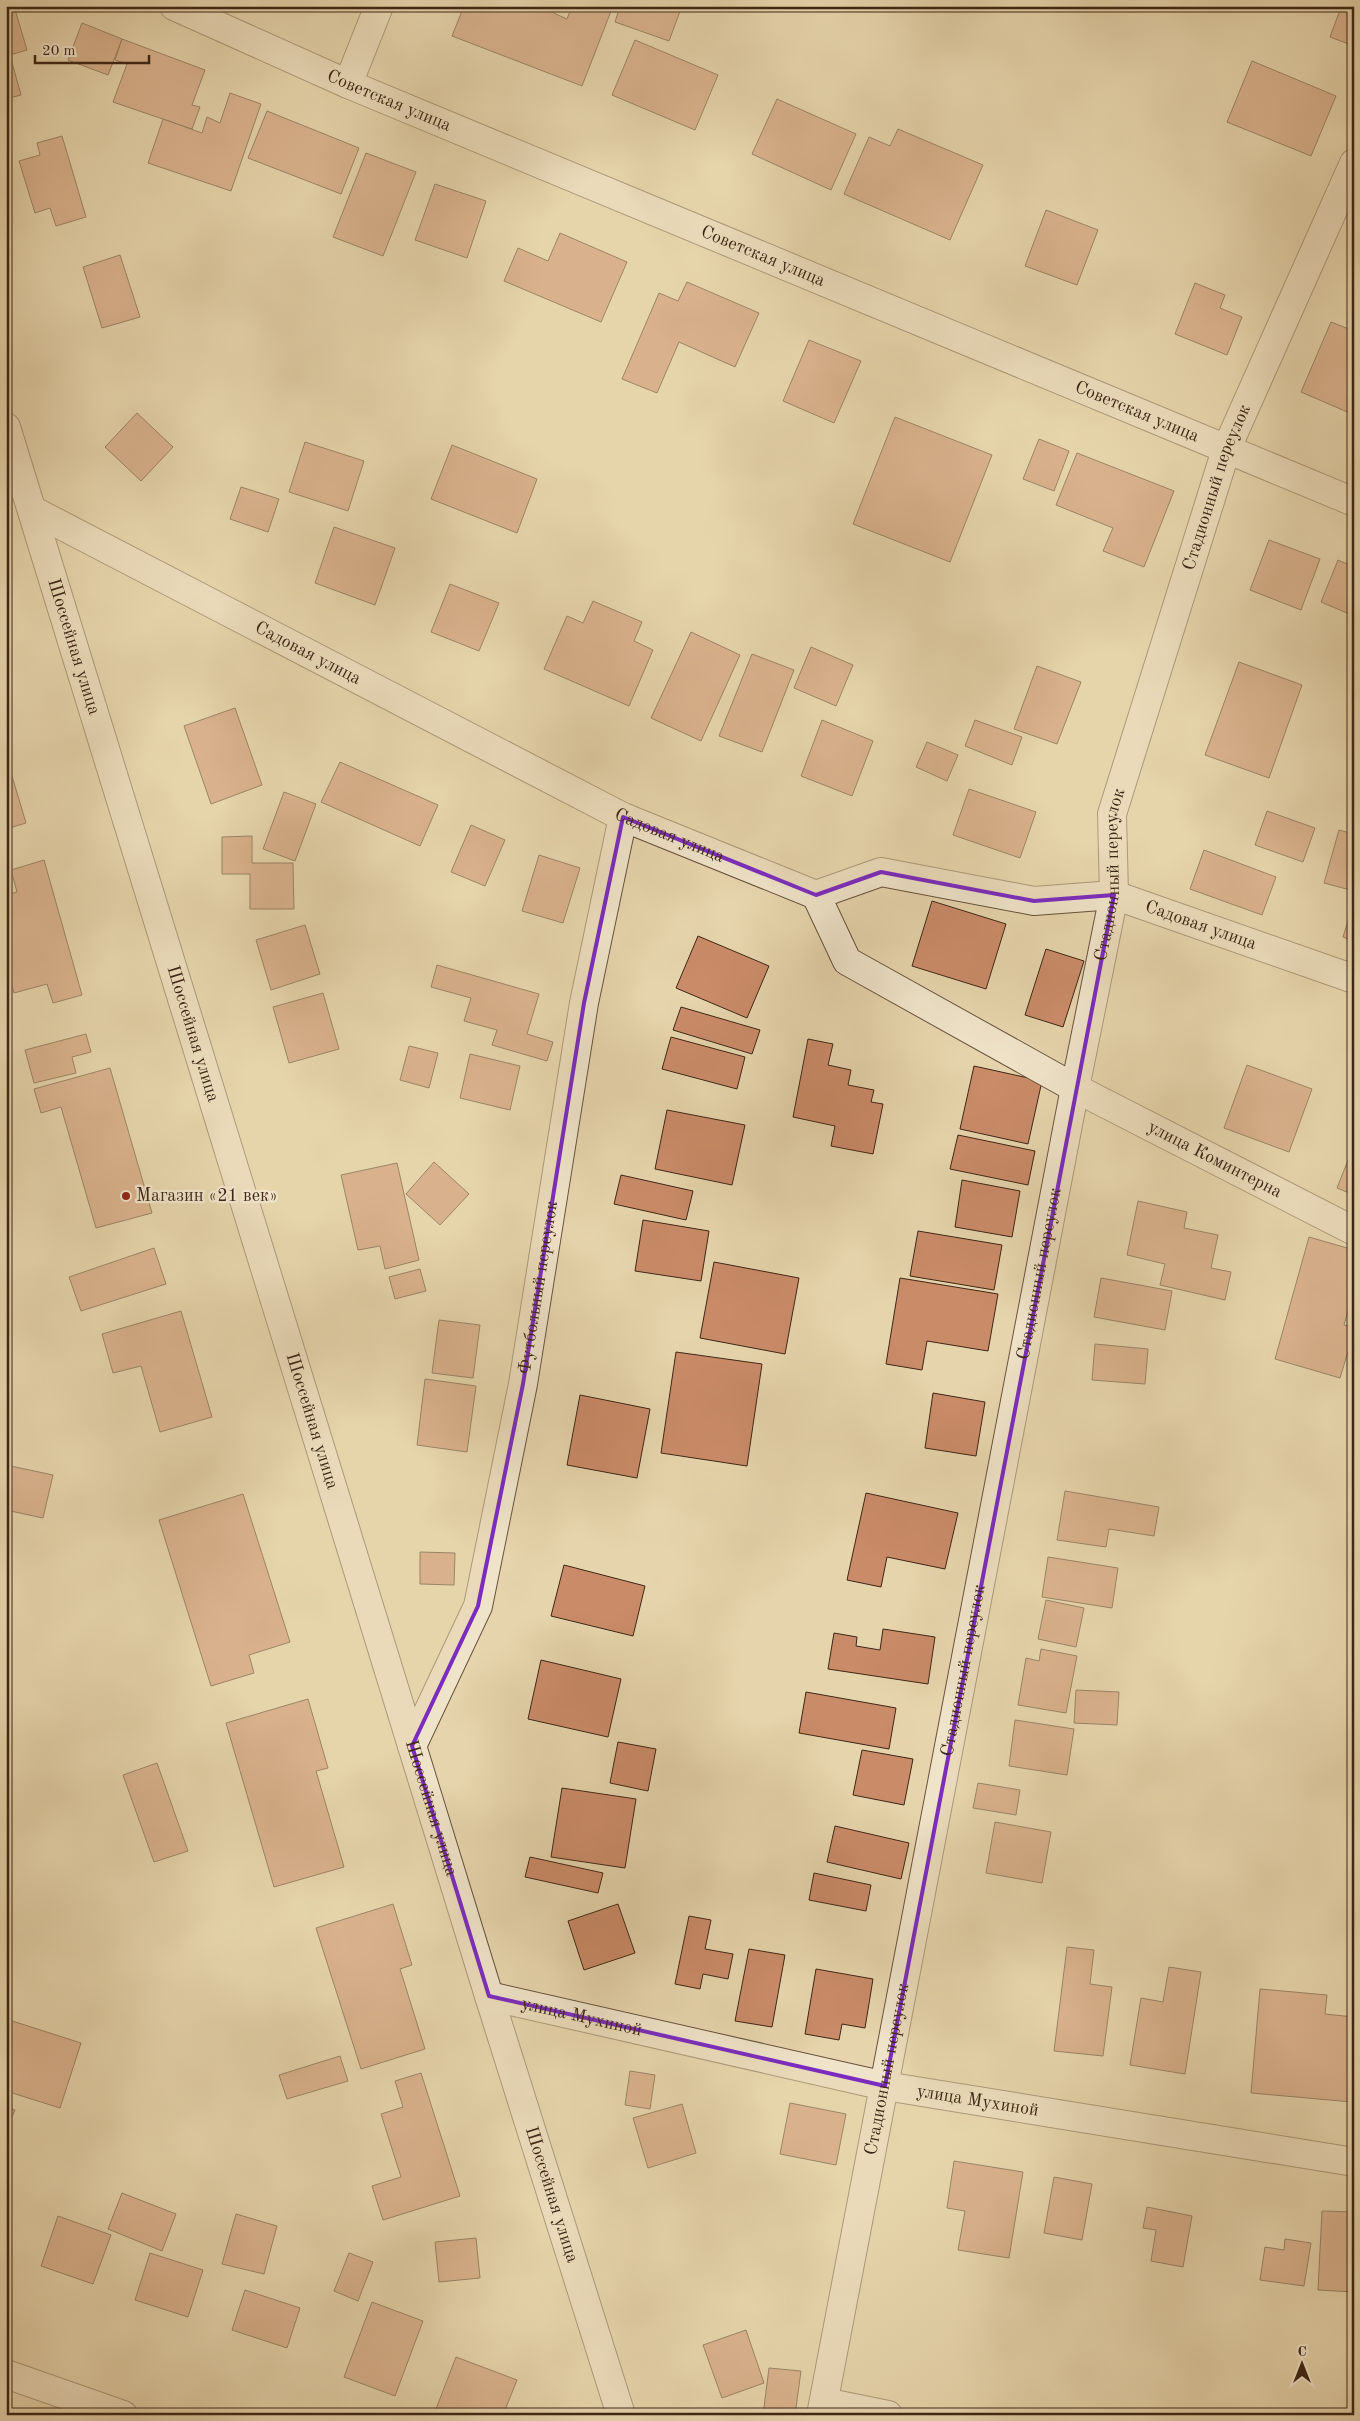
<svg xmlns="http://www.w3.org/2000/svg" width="1360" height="2421" viewBox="0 0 1360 2421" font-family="'Old Standard TT',serif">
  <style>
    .building { fill: #ca8b68; stroke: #3e2616 }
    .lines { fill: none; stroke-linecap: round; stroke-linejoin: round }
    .minor-casing { stroke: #68523c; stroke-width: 30 }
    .minor { stroke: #efe3c9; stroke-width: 28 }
    .marked { fill: none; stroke: #7b2cbf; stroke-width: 4; stroke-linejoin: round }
    .poi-dot { fill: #8f2418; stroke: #efe3c9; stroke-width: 2 }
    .labels { text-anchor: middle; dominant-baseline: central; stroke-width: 4.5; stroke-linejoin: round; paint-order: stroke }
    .street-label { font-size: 18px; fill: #3e2616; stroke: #efe3c9 }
    .poi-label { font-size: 18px; fill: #3e2616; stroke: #efe3c9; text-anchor: start }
  </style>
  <rect width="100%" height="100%" fill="#e6d4ac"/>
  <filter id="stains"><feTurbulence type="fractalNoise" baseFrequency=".004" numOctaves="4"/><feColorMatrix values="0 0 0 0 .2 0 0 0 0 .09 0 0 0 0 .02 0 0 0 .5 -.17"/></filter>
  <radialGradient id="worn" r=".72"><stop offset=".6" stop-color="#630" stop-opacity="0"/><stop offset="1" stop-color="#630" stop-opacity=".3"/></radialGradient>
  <!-- building -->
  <g class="building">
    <polygon points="6,6 14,6 27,50 10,55 21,95 6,99"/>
    <polygon points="464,6 548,6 547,10 567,19 572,6 613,6 582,86 452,36"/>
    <polygon points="620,6 682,6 669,41 615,22"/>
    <polygon points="1340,10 1354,15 1354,46 1330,37"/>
    <polygon points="82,23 122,39 108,75 68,60"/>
    <polygon points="122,39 205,70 192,105 200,107 192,129 113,102 127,64 115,60"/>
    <polygon points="635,40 718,75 695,130 612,95"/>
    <polygon points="1252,61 1336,96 1311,156 1227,122"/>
    <polygon points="230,93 261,104 231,191 148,163 163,119 202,133 207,117 220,123"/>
    <polygon points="777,99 856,134 831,190 752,154"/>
    <polygon points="267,111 359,148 341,194 248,158"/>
    <polygon points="898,129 983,165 950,240 844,194 869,137 890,146"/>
    <polygon points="62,136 86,217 56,226 50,208 35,213 19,161 40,155 37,143"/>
    <polygon points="366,153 416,172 383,256 333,237"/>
    <polygon points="435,184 486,201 467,258 415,240"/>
    <polygon points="1046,210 1098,230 1077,285 1025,266"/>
    <polygon points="560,233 627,262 601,322 504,281 518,248 548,261"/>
    <polygon points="120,255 140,317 102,328 83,267"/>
    <polygon points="687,282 759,313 735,367 679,342 657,393 622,379 659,293 678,301"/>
    <polygon points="1195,283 1225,295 1220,308 1242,317 1227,355 1175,334"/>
    <polygon points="1331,322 1354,331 1352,414 1301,392"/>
    <polygon points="809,340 861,361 834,423 783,401"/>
    <polygon points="137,413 173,447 141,481 105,447"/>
    <polygon points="895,417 992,455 950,562 853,524"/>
    <polygon points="1039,439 1069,451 1054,491 1023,479"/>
    <polygon points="305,442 364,461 348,511 289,492"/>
    <polygon points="452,445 537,479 517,533 431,499"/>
    <polygon points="1077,453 1174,491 1144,567 1103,551 1113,528 1056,505"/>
    <polygon points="241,487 279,499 268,532 230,519"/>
    <polygon points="334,527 395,548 375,605 315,583"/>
    <polygon points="1269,540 1320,559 1301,610 1250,590"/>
    <polygon points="1338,560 1354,567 1354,616 1321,602"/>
    <polygon points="450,584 499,603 479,651 431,632"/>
    <polygon points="593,601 642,622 634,641 653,650 629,706 544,669 567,616 583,623"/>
    <polygon points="691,632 740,655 701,741 651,718"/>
    <polygon points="811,647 853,665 836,706 794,688"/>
    <polygon points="752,654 794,670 762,752 719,736"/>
    <polygon points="1239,662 1302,685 1269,778 1205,755"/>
    <polygon points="1037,666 1081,682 1057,744 1014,729"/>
    <polygon points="235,708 262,785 211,804 184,726"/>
    <polygon points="822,720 873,741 852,796 801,776"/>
    <polygon points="975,720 1022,737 1012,765 965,746"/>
    <polygon points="927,742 958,755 947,781 916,767"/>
    <polygon points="6,756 26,823 6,829"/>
    <polygon points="340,762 438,805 420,846 321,802"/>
    <polygon points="969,789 1036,812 1020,858 953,835"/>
    <polygon points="284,792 316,804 295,861 263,849"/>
    <polygon points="1267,811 1315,828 1303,862 1255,845"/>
    <polygon points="471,825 505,840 485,886 451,872"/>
    <polygon points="1339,830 1354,834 1354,891 1324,883"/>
    <polygon points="252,836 252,863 293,863 294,909 250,909 250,874 222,874 222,837"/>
    <polygon points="1204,850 1276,877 1262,915 1190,889"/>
    <polygon points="539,855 580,868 563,923 522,911"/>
    <polygon points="44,860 82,995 53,1003 47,984 14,993 6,964 6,895 17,892 11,870"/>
    <polygon points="932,901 1006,924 986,989 912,966"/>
    <polygon points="1354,902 1354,941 1343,937"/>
    <polygon points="305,925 320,974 271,990 256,940"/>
    <polygon points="698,936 769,966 747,1018 676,988"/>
    <polygon points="1046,949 1084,961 1063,1027 1025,1015"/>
    <polygon points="437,965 539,994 527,1034 553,1042 547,1061 492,1045 497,1030 464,1021 471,998 431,987"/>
    <polygon points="323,993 339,1049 289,1063 273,1007"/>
    <polygon points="681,1007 760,1030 752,1054 673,1030"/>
    <polygon points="86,1034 91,1052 72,1057 76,1073 34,1083 25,1050"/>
    <polygon points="671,1037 745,1057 737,1089 662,1069"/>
    <polygon points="808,1039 833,1044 828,1065 851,1070 848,1085 874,1090 871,1102 883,1104 873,1154 831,1146 835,1126 793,1117"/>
    <polygon points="409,1046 438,1053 429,1088 400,1080"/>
    <polygon points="470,1054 520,1066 510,1110 460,1098"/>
    <polygon points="1247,1065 1312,1089 1289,1152 1224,1128"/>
    <polygon points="974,1066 1042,1081 1028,1144 960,1129"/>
    <polygon points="110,1068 152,1213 96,1228 61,1107 41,1113 34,1089"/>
    <polygon points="667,1110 745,1125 732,1185 655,1169"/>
    <polygon points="958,1135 1035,1151 1028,1185 950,1169"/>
    <polygon points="1354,1145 1354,1195 1337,1188"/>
    <polygon points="434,1162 469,1194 440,1225 406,1194"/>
    <polygon points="397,1163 419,1260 385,1269 380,1246 358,1250 341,1175"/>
    <polygon points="621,1175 693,1191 686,1220 614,1204"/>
    <polygon points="962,1180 1020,1191 1012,1237 955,1227"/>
    <polygon points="1138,1201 1187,1212 1184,1228 1218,1235 1211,1268 1231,1272 1225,1300 1160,1285 1165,1264 1127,1255"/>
    <polygon points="643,1220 709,1231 701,1281 635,1271"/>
    <polygon points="918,1231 1002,1245 994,1290 910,1276"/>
    <polygon points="1309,1237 1354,1250 1354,1290 1344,1325 1354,1328 1354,1332 1340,1378 1275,1359"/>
    <polygon points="154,1248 166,1284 81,1311 69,1277"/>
    <polygon points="714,1262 799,1278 785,1354 700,1338"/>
    <polygon points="420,1269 426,1291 395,1299 389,1277"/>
    <polygon points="900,1278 998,1294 988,1351 927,1341 922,1370 886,1364"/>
    <polygon points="1101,1278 1172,1291 1165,1330 1094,1317"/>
    <polygon points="181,1311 212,1417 160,1432 141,1366 113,1373 102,1334"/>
    <polygon points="439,1320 480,1325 473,1378 432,1373"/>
    <polygon points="1095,1344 1148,1349 1145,1384 1092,1380"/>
    <polygon points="676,1352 762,1364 747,1466 661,1453"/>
    <polygon points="425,1379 476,1386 467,1452 417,1445"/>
    <polygon points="933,1393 985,1402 976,1456 925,1448"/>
    <polygon points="580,1395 650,1409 637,1478 567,1465"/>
    <polygon points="6,1465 53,1475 43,1518 6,1510"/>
    <polygon points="1065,1491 1159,1507 1154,1536 1109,1529 1106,1547 1057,1540"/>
    <polygon points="866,1493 958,1513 945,1569 887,1557 881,1587 847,1580"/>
    <polygon points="243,1494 290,1642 249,1655 254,1673 211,1686 159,1520"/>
    <polygon points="420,1552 455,1553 454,1585 420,1584"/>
    <polygon points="1048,1557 1118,1568 1112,1608 1042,1597"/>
    <polygon points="564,1565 645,1586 633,1636 551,1616"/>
    <polygon points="1046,1600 1084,1608 1076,1647 1038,1639"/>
    <polygon points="883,1629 935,1637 928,1684 828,1669 834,1633 857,1637 856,1646 880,1650"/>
    <polygon points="1041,1649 1077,1656 1066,1713 1018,1705 1026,1658 1039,1661"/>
    <polygon points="541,1660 621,1679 608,1737 528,1719"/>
    <polygon points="1076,1690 1119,1692 1117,1725 1074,1723"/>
    <polygon points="806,1692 896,1708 889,1749 799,1733"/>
    <polygon points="308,1699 328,1768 316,1771 344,1867 274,1887 226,1723"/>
    <polygon points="1015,1720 1074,1729 1067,1775 1009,1766"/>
    <polygon points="618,1742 656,1749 648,1791 610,1783"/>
    <polygon points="862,1750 913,1759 904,1805 853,1795"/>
    <polygon points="157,1763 188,1851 154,1862 123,1775"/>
    <polygon points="978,1783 1020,1790 1016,1815 973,1808"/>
    <polygon points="562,1788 636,1799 625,1868 551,1857"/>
    <polygon points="995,1822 1051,1832 1042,1883 986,1873"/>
    <polygon points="835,1826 909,1843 901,1879 827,1862"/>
    <polygon points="530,1857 603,1873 598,1893 525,1877"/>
    <polygon points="814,1873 871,1885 866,1911 809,1900"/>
    <polygon points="393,1904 412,1965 400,1969 425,2049 361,2069 316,1928"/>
    <polygon points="618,1904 635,1953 584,1970 568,1921"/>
    <polygon points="689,1916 711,1920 705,1949 733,1954 728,1979 703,1974 700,1989 675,1984"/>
    <polygon points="1067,1947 1094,1950 1090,1984 1112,1987 1103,2056 1054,2051"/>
    <polygon points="749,1949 785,1955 772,2027 735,2021"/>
    <polygon points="1169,1967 1201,1972 1185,2074 1130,2065 1141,1998 1163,2002"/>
    <polygon points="816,1969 873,1979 865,2028 842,2024 839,2040 805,2034"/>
    <polygon points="1260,1989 1327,1995 1325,2014 1354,2017 1352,2102 1251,2093"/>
    <polygon points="6,2019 81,2043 60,2108 6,2091"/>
    <polygon points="340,2056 348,2081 287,2099 279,2075"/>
    <polygon points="630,2071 655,2075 650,2109 625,2105"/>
    <polygon points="421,2073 460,2196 383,2220 372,2186 401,2177 381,2114 403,2107 395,2081"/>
    <polygon points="790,2103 846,2114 836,2165 780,2154"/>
    <polygon points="682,2104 696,2153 648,2168 633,2118"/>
    <polygon points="6,2107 15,2110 6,2131"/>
    <polygon points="954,2161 1023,2172 1009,2258 958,2250 965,2211 947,2208"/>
    <polygon points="1054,2177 1092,2184 1082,2240 1044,2233"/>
    <polygon points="122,2193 176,2214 162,2251 108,2229"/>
    <polygon points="1147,2207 1192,2216 1183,2267 1151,2261 1156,2230 1143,2228"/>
    <polygon points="1322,2211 1354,2212 1354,2292 1318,2290"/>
    <polygon points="236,2214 277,2226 264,2274 222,2264"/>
    <polygon points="58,2216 111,2235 93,2284 41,2266"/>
    <polygon points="476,2238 480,2278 439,2282 435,2242"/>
    <polygon points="1285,2239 1311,2243 1304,2286 1260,2280 1265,2247 1284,2250"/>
    <polygon points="150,2253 203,2270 188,2317 135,2300"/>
    <polygon points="349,2253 373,2262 358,2301 334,2291"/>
    <polygon points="245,2290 300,2308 287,2348 232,2330"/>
    <polygon points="372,2302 423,2321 395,2396 344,2377"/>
    <polygon points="746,2330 764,2383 722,2398 703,2345"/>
    <polygon points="456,2357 517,2380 503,2415 450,2415 436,2409"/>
    <polygon points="769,2368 801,2371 795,2415 763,2415"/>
  </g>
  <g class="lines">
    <!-- minor casing -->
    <g class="minor-casing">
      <g id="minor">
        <path id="s1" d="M174 6 348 84 1354 502"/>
        <polyline points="348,84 379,6"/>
        <path id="s2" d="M6 427 489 1996 621 2415"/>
        <path id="s3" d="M32 510 623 817 816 895 881 872 1034 901 1114 895 1354 979"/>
        <path id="s4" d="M816 895 847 961 1075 1088 1354 1231"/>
        <path id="s5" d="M412 1746 478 1606 523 1384 584 1003 623 817"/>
        <path id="s6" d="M489 1996 885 2086 1354 2162"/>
        <polyline points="6,2374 123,2415"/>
        <polyline points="824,2402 888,2415"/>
        <path id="s7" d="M821 2415 1075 1088 1114 895 1112 814 1226 450 1354 163"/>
      </g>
    </g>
    <!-- minor -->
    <use href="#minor" class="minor"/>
  </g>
  <!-- marked area -->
  <path d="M0 0H1360V2421H0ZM623 817 816 895 881 872 1034 901 1114 895 885 2086 489 1996 412 1746 478 1606 523 1384 584 1003Z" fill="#e6d4ac" fill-opacity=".55" fill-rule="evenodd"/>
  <path class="marked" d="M623 817 816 895 881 872 1034 901 1114 895 885 2086 489 1996 412 1746 478 1606 523 1384 584 1003Z"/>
  <!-- markers -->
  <circle class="poi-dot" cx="126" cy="1196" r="5"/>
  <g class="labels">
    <!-- street labels -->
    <g class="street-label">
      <text stroke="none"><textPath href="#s1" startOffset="235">Советская улица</textPath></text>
      <text stroke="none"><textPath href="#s1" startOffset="640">Советская улица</textPath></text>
      <text stroke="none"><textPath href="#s1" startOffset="1045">Советская улица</textPath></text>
      <text stroke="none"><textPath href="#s7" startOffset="1972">Стадионный переулок</textPath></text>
      <text stroke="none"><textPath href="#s2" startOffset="230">Шоссейная улица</textPath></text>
      <text stroke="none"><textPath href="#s3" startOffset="311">Садовая улица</textPath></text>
      <text stroke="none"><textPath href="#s3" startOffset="716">Садовая улица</textPath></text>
      <text stroke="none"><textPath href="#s7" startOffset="1568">Стадионный переулок</textPath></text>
      <text stroke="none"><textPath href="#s3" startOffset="1271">Садовая улица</textPath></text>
      <text stroke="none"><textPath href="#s2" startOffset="635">Шоссейная улица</textPath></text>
      <text stroke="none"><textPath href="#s4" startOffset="491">улица Коминтерна</textPath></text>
      <text stroke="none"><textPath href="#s7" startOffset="1162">Стадионный переулок</textPath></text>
      <text stroke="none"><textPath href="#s5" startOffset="479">Футбольный переулок</textPath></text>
      <text stroke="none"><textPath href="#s2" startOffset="1040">Шоссейная улица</textPath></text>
      <text stroke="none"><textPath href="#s7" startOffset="758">Стадионный переулок</textPath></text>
      <text stroke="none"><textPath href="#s2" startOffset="1445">Шоссейная улица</textPath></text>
      <text stroke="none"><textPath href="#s6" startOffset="95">улица Мухиной</textPath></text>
      <text stroke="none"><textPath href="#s7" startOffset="352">Стадионный переулок</textPath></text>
      <text stroke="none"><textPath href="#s6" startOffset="500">улица Мухиной</textPath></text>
      <text stroke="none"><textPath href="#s2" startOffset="1850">Шоссейная улица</textPath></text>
    </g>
    <!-- poi labels -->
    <g class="poi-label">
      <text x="136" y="1196">Магазин «21 век»</text>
    </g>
  </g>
  <!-- margin -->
  <rect width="1360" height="2421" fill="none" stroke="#e6d4ac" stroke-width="25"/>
  <rect x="8" y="8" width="1345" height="2406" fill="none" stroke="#3e2616" stroke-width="2.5"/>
  <rect x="12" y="12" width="1335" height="2396" fill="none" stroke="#3e2616"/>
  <!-- north arrow -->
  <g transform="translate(1302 2364)" stroke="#efe3c9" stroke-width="4" paint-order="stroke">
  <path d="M0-4L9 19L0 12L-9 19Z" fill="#3e2616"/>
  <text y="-8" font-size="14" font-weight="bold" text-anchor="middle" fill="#3e2616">С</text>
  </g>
  <!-- scale -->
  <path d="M35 55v8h114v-8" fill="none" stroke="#3e2616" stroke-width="2.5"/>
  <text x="42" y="55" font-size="15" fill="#3e2616" stroke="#efe3c9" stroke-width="4" paint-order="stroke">20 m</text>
  <rect width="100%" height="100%" filter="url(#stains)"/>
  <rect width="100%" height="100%" fill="url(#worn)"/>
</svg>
